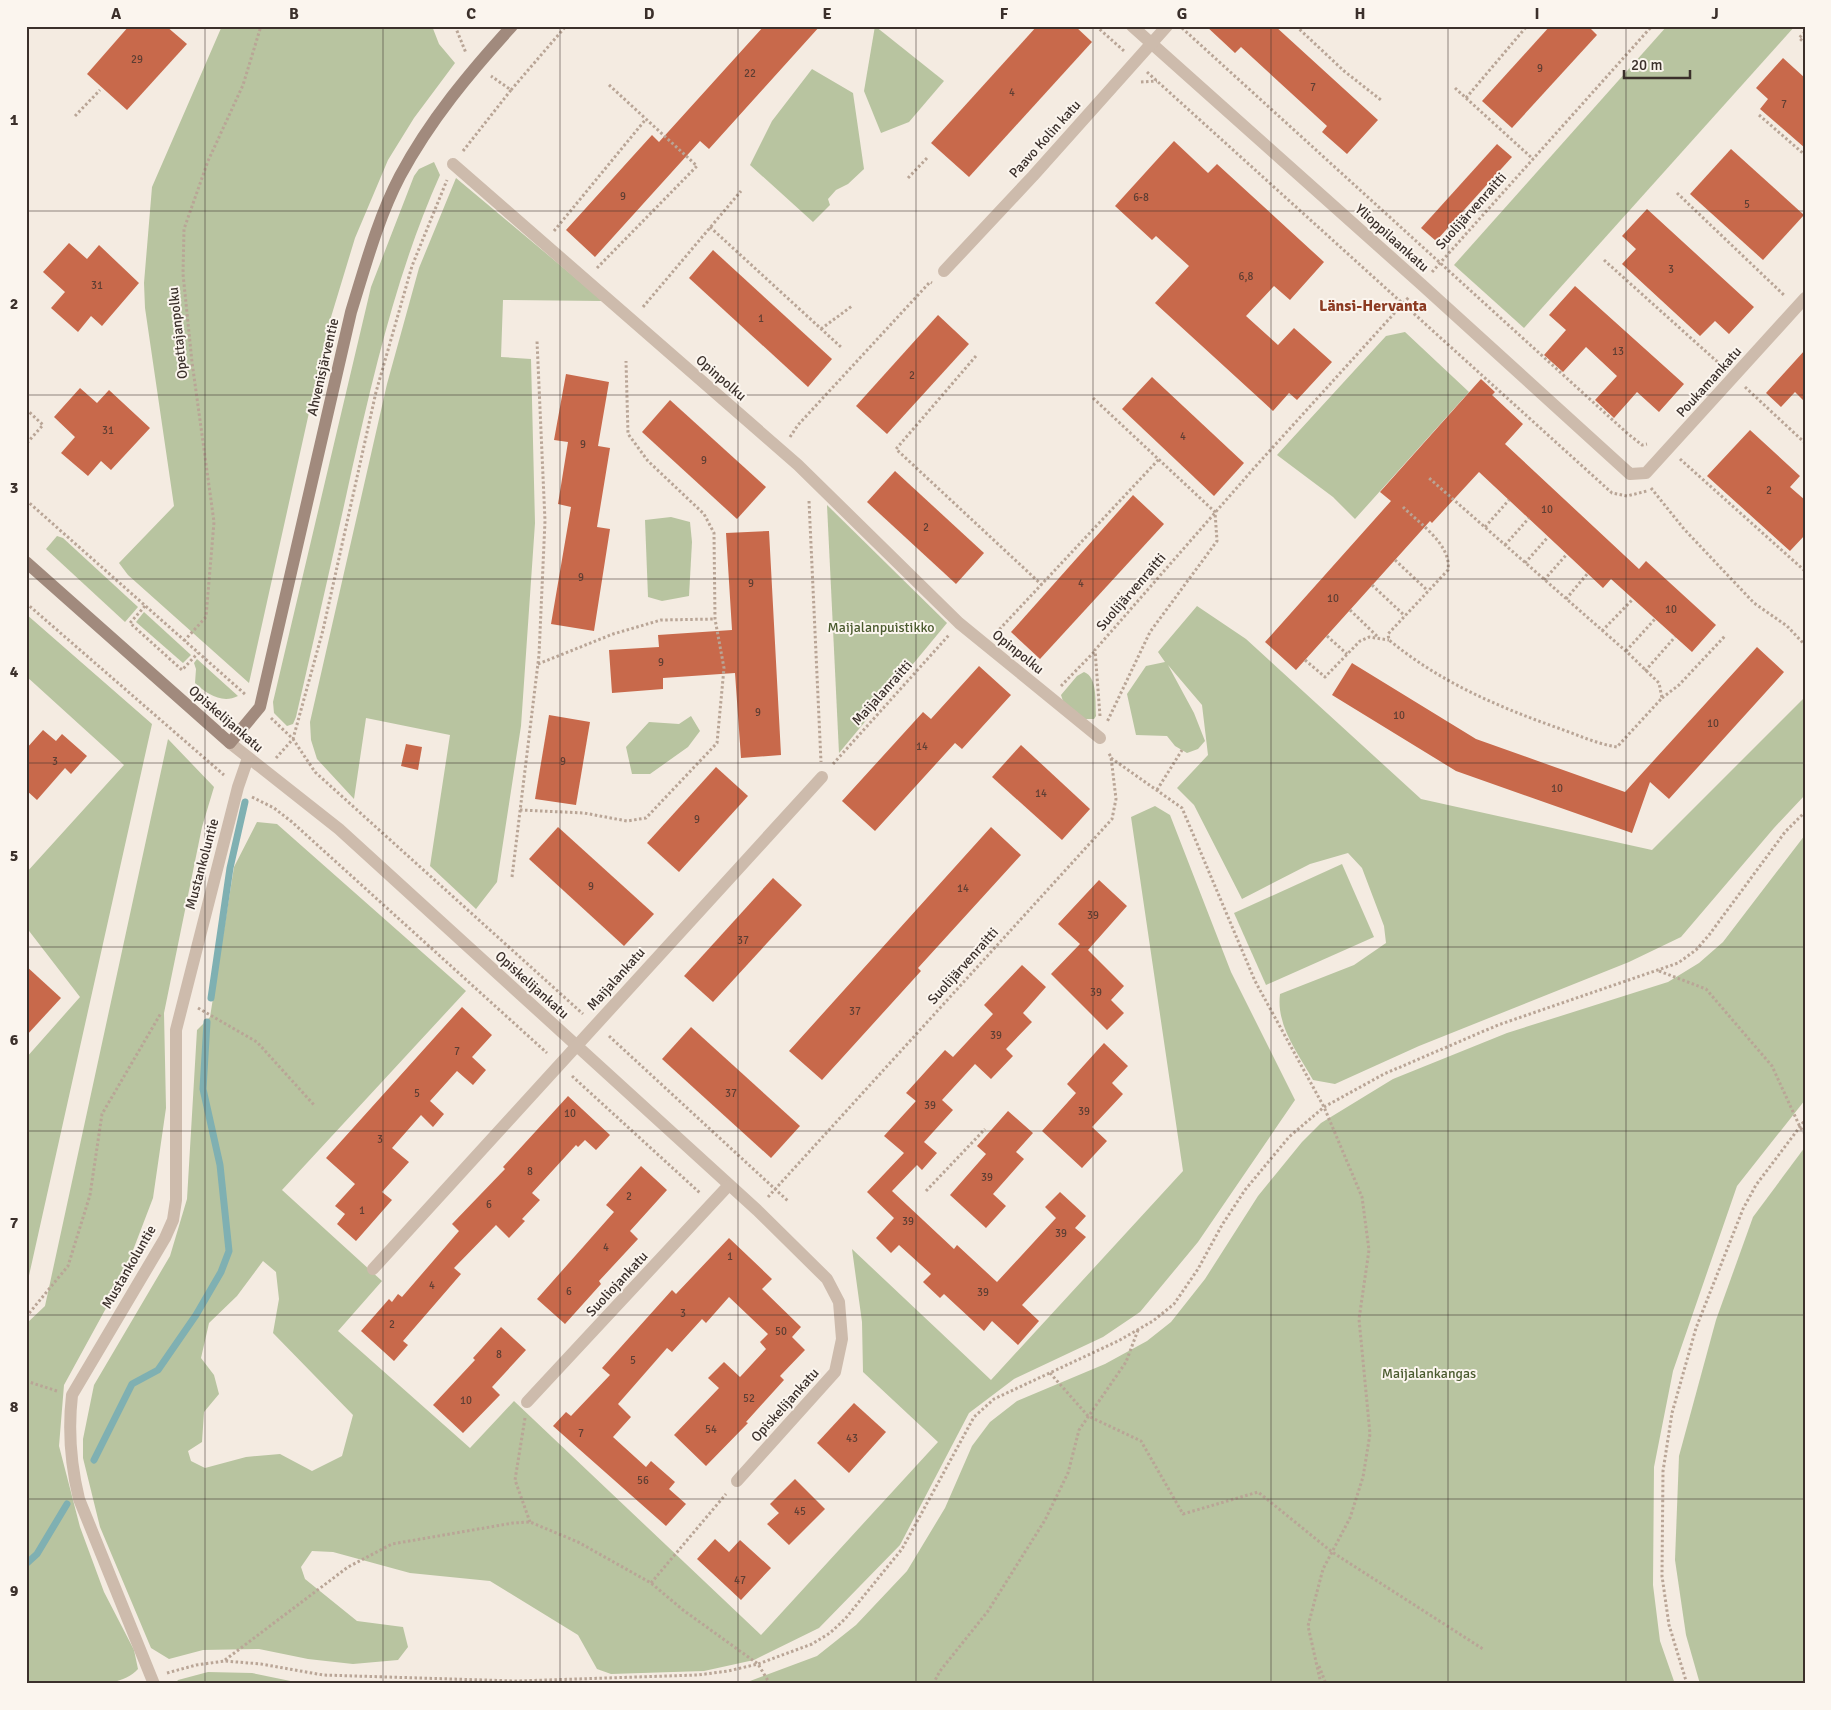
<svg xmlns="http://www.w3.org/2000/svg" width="1831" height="1710" viewBox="0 0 1831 1710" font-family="Signika,sans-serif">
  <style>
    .green { fill: #b8c4a0; fill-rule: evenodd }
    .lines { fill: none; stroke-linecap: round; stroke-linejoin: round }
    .stream { stroke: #7fb0b2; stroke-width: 7 }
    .building { fill: #c8694b }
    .path { stroke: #b9a596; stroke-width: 3; stroke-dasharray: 2.5 2.5; stroke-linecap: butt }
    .lane { stroke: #cdbbac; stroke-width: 12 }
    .street { stroke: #cdbbac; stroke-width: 12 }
    .secondary { stroke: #a18a7d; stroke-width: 12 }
    .grid { fill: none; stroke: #3b302b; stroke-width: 1; stroke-opacity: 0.55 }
    .labels { text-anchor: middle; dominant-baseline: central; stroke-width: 4; stroke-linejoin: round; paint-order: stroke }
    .number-label { font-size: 11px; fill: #5e3e33 }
    .street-label { font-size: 14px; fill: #3b302b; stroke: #fbf5ee }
    .park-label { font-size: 14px; fill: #4a5a2e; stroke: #fbf5ee }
    .quarter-label { font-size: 16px; font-weight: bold; fill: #8c3b22; stroke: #fbf5ee }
    .neatline { fill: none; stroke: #3b302b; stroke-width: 2 }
    .grid-label { font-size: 16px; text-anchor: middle; font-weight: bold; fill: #3b302b }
  </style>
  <rect width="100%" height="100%" fill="#f4ebe1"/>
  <!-- green -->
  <g class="green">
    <polygon points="222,26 432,26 439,44 455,63 414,118 388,160 355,238 328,327 249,683 128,575 119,563 174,506 145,308 144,283 152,187"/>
    <polygon points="875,26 944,81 909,122 881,133 864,91"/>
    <polygon points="1667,26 1795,26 1524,328 1454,265"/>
    <polygon points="812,69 853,93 864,169 848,184 836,190 828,199 830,205 813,222 750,165 772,121"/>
    <path d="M434 162 440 175C398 269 375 368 352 469 334 552 315 634 296 717L293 724 287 726 274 713 273 702 371 287 414 176 419 169Z"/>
    <polygon points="456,178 603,301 503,300 501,357 531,359 535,523 521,726 497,882 476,909 430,866 450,735 366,718 354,799 317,759 311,740 310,722 387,384 419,268"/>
    <polygon points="1405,332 1469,392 1355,519 1333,497 1277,455 1386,336"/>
    <polygon points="827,505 947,623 839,753"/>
    <polygon points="671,517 690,522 692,542 689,596 662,601 648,597 645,520"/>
    <polygon points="57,536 63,538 138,607 125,622 46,549"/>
    <path d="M1197 606 1246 639 1421 799 1652 850 1805 697V795L1774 828 1681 937 1629 962 1419 1046 1335 1084 1313 1080C1298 1053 1276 1026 1280 994L1354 965 1386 943 1384 926 1362 868 1348 853 1310 864 1242 899 1194 805 1177 788 1208 755 1202 705 1168 665 1194 713 1205 741 1198 749 1187 753 1175 746 1167 736 1136 735 1127 694 1146 666 1165 662 1158 652Z"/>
    <polygon points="144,612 191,655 183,663 136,622"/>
    <polygon points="26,614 152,724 26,1289 26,1058 80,997 26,927 26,873 124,765 26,676"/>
    <path d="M197 659 238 696C222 704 207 694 195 683L196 669 194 663Z"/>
    <path d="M1084 672C1098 677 1095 703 1096 716L1094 719H1085L1063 701 1061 695 1077 676Z"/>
    <polygon points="691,716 700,731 688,747 650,774 632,774 626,747 649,722 679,724"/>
    <path d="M168 739 214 787 202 827 164 1013 166 1108 153 1198 122 1279 64 1385 59 1446 80 1527 104 1592 134 1650 138 1669C116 1693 58 1684 26 1684V1324L45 1306Z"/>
    <path d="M1155 806 1170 815 1231 972 1295 1100 1198 1242 1140 1312 1103 1337 1014 1379 969 1413 900 1545 819 1628 754 1660 704 1671 611 1674 597 1669 578 1635 490 1581 410 1573 333 1552 312 1551 301 1567 305 1579 357 1621 403 1627 408 1647 398 1660 353 1664 308 1659 259 1649 203 1650 169 1659 151 1648 100 1527 83 1458V1439L94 1385 170 1256 187 1199 197 1030 210 1017 234 867 257 822 277 824 466 991 282 1190 382 1281 338 1331 470 1448 514 1401 761 1635 938 1442 863 1372 862 1322 852 1249 991 1380 1183 1171 1131 817ZM263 1261 276 1272 279 1299 273 1333 353 1415 342 1456 312 1471 280 1454 246 1457 205 1468 191 1461 188 1451 202 1442 204 1412 219 1394 214 1375 201 1358 209 1323 237 1296Z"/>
    <polygon points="1805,835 1805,1100 1737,1186 1673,1371 1654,1467 1653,1585 1660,1641 1675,1684 742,1684 817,1656 856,1625 907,1571 945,1508 972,1446 990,1422 1017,1401 1105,1364 1147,1341 1171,1322 1205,1279 1258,1196 1302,1142 1321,1123 1393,1079 1507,1033 1668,982 1699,963 1723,942"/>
    <polygon points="1342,864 1374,937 1266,985 1234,913"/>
    <polygon points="1805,1147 1805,1684 1700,1684 1686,1635 1675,1560 1679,1456 1716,1320 1753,1217"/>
    <polygon points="208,1672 252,1673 305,1684 175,1684 178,1680"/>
  </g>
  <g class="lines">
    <!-- stream -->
    <g class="stream">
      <polyline points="211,998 230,868 245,802"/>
      <polyline points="94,1460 132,1384 158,1370 196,1315 221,1272 229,1251 220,1165 203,1089 207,1022"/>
      <polyline points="26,1564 37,1554 67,1504"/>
    </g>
  </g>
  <!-- building -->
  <g class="building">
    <polygon points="129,26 166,26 187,44 127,110 87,74"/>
    <polygon points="764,26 820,26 709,149 700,141 595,257 566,230 652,135 659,142"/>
    <polygon points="1037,26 1075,26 1092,42 969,177 931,143"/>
    <polygon points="1206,26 1275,26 1378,120 1347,154 1322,132 1327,126 1241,47 1235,53"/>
    <polygon points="1550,26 1588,26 1597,35 1512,128 1482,101"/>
    <polygon points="1783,58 1805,78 1805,148 1760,109 1768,99 1756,88"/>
    <polygon points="1174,141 1208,173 1217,164 1324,262 1290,300 1274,286 1246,316 1278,345 1294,328 1332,362 1297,400 1289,393 1273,411 1155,303 1189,266 1156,236 1152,240 1115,206"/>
    <polygon points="1497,144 1512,157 1436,241 1421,228"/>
    <polygon points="1731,149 1804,215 1763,260 1690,194"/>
    <polygon points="1647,209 1754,307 1729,334 1715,321 1700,336 1622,264 1636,249 1622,236"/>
    <polygon points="69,243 87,259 99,245 139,283 102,326 91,316 78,332 51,308 65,292 43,272"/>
    <polygon points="713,250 832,359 808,387 689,278"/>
    <polygon points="1575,286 1684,384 1659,412 1637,392 1614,418 1595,400 1617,376 1586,347 1563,372 1544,355 1566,330 1549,315"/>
    <polygon points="938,315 969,344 887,434 856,406"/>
    <polygon points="1805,350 1805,402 1795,392 1781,407 1766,393"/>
    <polygon points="566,374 609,382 598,446 610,448 597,527 610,529 594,631 551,624 571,507 558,504 568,442 554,440"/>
    <polygon points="1152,377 1244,463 1214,496 1122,409"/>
    <polygon points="1481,379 1495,392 1492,395 1523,424 1505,444 1639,569 1646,561 1716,625 1692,652 1611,579 1603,588 1479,472 1432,523 1430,521 1296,670 1265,642 1391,501 1380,492"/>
    <polygon points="80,388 97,403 109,390 150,428 111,470 101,461 88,476 61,453 75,437 54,417"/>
    <polygon points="670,400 766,487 737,519 642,432"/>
    <polygon points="1750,430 1800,476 1790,487 1805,500 1805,535 1790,551 1707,476"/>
    <polygon points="895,471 984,553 956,584 867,502"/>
    <polygon points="1133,495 1164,524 1040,659 1011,632"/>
    <polygon points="769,531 781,755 741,758 735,673 663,678 663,689 612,693 609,650 659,647 658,635 732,630 726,533"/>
    <polygon points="1757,647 1784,672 1669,799 1650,782 1632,833 1456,771 1332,695 1352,663 1476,739 1625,792"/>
    <polygon points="979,666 1011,695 962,749 955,743 875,831 842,801 923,712 931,719"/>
    <polygon points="549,715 590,722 576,805 535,799"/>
    <polygon points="43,730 56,741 62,734 87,756 71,774 65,768 37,800 26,790 26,749"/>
    <polygon points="406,744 422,747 418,770 401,766"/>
    <polygon points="1021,745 1090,809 1062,840 992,777"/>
    <polygon points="716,767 748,796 679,872 647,843"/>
    <polygon points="558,827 654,914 624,946 529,859"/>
    <polygon points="991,827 1021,855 918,968 921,971 822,1080 789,1051"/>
    <polygon points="773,878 802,905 713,1002 684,976"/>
    <polygon points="1099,880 1127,906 1088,950 1124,986 1111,1000 1124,1013 1107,1030 1051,974 1080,944 1058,924"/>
    <polygon points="1022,965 1046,987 1023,1013 1032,1022 1006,1049 1013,1056 991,1079 975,1064 942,1100 953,1110 924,1142 937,1153 922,1170 917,1165 892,1191 954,1249 957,1245 997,1282 1056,1218 1045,1207 1060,1192 1086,1216 1075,1228 1086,1237 1022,1305 1039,1321 1018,1345 992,1321 984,1331 944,1294 940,1298 923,1282 931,1274 899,1245 891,1253 876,1238 894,1218 867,1192 904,1153 884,1136 916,1101 906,1093 945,1050 953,1057 993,1014 984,1005"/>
    <polygon points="26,966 61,998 26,1036"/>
    <polygon points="462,1007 492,1035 472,1057 486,1070 473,1085 457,1071 430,1101 444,1114 433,1127 421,1115 392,1148 409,1162 382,1192 392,1200 356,1241 337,1224 345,1214 335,1206 355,1184 326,1158"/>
    <polygon points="691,1027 800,1126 771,1158 662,1059"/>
    <polygon points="1104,1043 1128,1066 1112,1083 1123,1094 1092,1127 1107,1141 1082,1168 1042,1131 1076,1093 1067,1084"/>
    <polygon points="568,1096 610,1135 596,1150 585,1140 578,1147 576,1145 532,1193 540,1200 522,1219 525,1221 509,1238 496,1225 454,1268 461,1274 403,1341 408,1345 394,1361 361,1331 389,1299 392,1302 398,1294 402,1297 459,1231 452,1224 505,1169 503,1167"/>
    <polygon points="1008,1111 1033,1133 1016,1152 1024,1159 993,1194 1006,1206 986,1228 950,1195 986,1154 977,1146"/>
    <polygon points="641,1166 667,1190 630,1231 638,1239 599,1281 601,1284 565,1324 537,1299 614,1212 606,1205"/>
    <polygon points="729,1238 772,1279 762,1289 801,1327 792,1337 805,1350 780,1376 784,1380 746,1422 748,1423 706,1466 674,1435 719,1388 708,1378 724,1362 740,1377 766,1349 760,1342 768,1334 729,1297 706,1323 702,1319 672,1352 667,1348 618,1404 631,1417 613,1437 646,1467 651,1461 675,1482 669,1489 686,1504 666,1526 553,1426 566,1412 571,1416 610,1375 602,1368 672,1290 676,1294"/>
    <polygon points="501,1327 526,1350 492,1387 500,1395 463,1433 433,1405 475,1360 473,1358"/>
    <polygon points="854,1403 886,1432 849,1473 817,1443"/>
    <polygon points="795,1479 825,1509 789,1545 767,1524 779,1513 770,1504"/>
    <polygon points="715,1539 729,1552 740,1540 771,1568 741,1600 697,1559"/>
  </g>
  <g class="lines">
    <!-- path -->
    <g class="path">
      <polyline points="455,26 466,53"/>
      <polyline points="1096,26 1124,51"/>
      <polyline points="1296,26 1344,71 1381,100"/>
      <polyline points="1182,28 1627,433 1642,445 1647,444"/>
      <polyline points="1805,32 1799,38 1805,43"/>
      <polyline points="1147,72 1612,493 1627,496 1647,491"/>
      <polyline points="1141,82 1157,81"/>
      <polyline points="1455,88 1533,159"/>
      <polyline points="511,90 566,26"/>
      <polyline points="1466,98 1527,26"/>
      <polyline points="1759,115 1805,155"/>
      <polyline points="75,116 100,90"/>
      <polyline points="463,151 511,90 491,76"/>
      <polyline points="908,178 928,157"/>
      <polyline points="1677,193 1785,296"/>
      <polyline points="710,227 842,348"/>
      <polyline points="554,231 646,119"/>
      <polyline points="1604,260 1722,366"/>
      <polyline points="597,268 697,166 608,84"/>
      <polyline points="1432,272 1652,26"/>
      <polyline points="643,307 741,191"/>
      <polyline points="821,329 852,306"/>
      <polyline points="976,356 896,449 1042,585"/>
      <polyline points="1745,387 1805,443"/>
      <polyline points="1093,398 1215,512 1217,541 1150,632 1107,722"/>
      <polyline points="26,409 43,425 26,444"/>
      <polyline points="790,437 798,425 930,282 932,283"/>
      <polyline points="1680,459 1805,571"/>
      <polyline points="1651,488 1684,529 1754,603 1787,626 1805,645"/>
      <polyline points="26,500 246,695"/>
      <polyline points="809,501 821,762"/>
      <path d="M1403 507C1419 523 1452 545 1448 570L1388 634 1389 640C1440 682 1496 706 1558 728 1578 735 1597 744 1617 747L1662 698 1659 683 1628 653 1429 478"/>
      <polyline points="1485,527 1509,500"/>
      <polyline points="1505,545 1529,518"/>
      <polyline points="1395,560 1428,591"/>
      <polyline points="1525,563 1548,537"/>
      <polyline points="1544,580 1567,554"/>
      <polyline points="1372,585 1405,616"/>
      <polyline points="1566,599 1588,573"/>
      <polyline points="26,603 224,775"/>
      <polyline points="145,606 130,623 182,670 198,653"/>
      <polyline points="1350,610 1379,638"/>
      <polyline points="1602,631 1633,599"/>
      <polyline points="996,633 1160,458"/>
      <polyline points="1327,636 1347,654"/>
      <polyline points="184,641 206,617 214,522 192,362 183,274 184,229 208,161 243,85 261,26"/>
      <polyline points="1626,651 1655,619"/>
      <polyline points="1305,660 1325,677 1360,641 1369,637 1389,640"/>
      <polyline points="538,664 613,634 661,620 715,619"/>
      <polyline points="1645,671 1675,637"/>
      <polyline points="1061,686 1095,651"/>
      <polyline points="1662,698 1679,685 1725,636"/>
      <polyline points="1100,716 1095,650 1255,467 1409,297"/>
      <polyline points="271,718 293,739 315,772 583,1014"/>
      <polyline points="276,758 293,739 323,630 376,392 412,266 447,180"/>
      <polyline points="1111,758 1182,808 1255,981 1324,1107 1362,1197 1369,1250 1359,1319 1370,1434 1363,1477 1350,1518 1323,1569 1308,1626 1321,1684"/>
      <polyline points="833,764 949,635"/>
      <polyline points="1157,790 1182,750"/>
      <polyline points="252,797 274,808 292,822 547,1053"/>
      <polyline points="520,810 584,813 627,821 646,818 717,743 724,668 715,619 714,533 704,514 648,461 628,434 626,361"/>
      <polyline points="512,877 539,655 545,521 537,341"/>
      <polyline points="1659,971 1706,989 1772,1066 1800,1127 1805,1134"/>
      <polyline points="198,1008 257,1042 314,1105"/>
      <polyline points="609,1036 788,1201"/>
      <polyline points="572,1076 700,1193"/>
      <polyline points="926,1191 985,1129"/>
      <polyline points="768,1197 1112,819 1116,799 1111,757 1108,752"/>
      <polyline points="26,1317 68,1266 90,1195 102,1114 161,1013"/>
      <polyline points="1050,1373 1088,1416 1141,1441 1183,1514 1258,1492 1332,1552 1483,1649"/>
      <polyline points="26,1381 57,1391"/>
      <polyline points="525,1418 515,1480 530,1522"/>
      <polyline points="651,1583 726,1494"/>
      <polyline points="225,1660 348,1567 392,1544 513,1523 530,1522 578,1542 651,1583 683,1610 758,1664 770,1684"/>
      <polyline points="1319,1666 1326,1684"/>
      <polyline points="167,1673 196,1665 225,1661 261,1664 323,1675 516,1681 698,1675 728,1671 758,1664 812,1644 830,1633 845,1619 902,1549 974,1417 994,1399 1118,1341 1153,1321 1174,1304 1198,1269 1222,1225 1245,1190 1289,1137 1324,1107 1384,1074 1498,1025 1678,963 1696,950 1709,935 1785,832 1805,812"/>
      <polyline points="933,1684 940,1671 988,1611 1045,1520 1068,1473 1079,1430 1126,1362 1138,1330"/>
      <polyline points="1687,1684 1669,1625 1662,1576 1663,1471 1672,1413 1696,1328 1743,1209 1756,1185 1805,1120"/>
    </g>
    <!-- lane -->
    <polyline class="lane" points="453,164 798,465 959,623 1100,738"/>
    <!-- street -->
    <g class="street">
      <polyline points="1132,26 1421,284 1630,474 1646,473 1805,298"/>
      <polyline points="944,271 1033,176 1167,26"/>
      <polyline points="230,743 339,829 757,1210 827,1279 839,1302 842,1339 835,1372 737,1481"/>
      <polyline points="373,1269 822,777"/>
      <polyline points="527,1402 728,1186"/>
      <path d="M154 1684 79 1499C71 1466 68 1430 72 1395L165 1238 173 1220 176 1200V1030L238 787 248 758"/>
    </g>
    <!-- secondary -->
    <path class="secondary" d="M26 562 230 743 260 707 351 312C365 267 378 218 400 176 430 120 470 72 512 26"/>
  </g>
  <!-- grid -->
  <path class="grid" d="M205 26V1684M383 26V1684M560 26V1684M738 26V1684M916 26V1684M1093 26V1684M1271 26V1684M1448 26V1684M1626 26V1684M26 211H1805M26 395H1805M26 579H1805M26 763H1805M26 947H1805M26 1131H1805M26 1315H1805M26 1499H1805"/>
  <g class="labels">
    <!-- number labels -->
    <g class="number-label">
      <text x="137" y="59">29</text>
      <text x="1540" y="68">9</text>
      <text x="750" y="73">22</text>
      <text x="1313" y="87">7</text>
      <text x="1012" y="92">4</text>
      <text x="1784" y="104">7</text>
      <text x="623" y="196">9</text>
      <text x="1141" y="197">6-8</text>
      <text x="1747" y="204">5</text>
      <text x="1671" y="269">3</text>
      <text x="1246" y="276">6,8</text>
      <text x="97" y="285">31</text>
      <text x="761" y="318">1</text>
      <text x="1618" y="351">13</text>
      <text x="912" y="375">2</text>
      <text x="108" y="430">31</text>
      <text x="1183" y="436">4</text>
      <text x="583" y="444">9</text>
      <text x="704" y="460">9</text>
      <text x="1769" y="490">2</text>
      <text x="1547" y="509">10</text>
      <text x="926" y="527">2</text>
      <text x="581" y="577">9</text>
      <text x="751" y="583">9</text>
      <text x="1081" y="583">4</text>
      <text x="1333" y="598">10</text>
      <text x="1671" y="609">10</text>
      <text x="661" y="662">9</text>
      <text x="758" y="712">9</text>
      <text x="1399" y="715">10</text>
      <text x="1713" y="723">10</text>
      <text x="922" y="746">14</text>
      <text x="55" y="761">3</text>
      <text x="563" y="761">9</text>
      <text x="1557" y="788">10</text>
      <text x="1041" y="793">14</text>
      <text x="697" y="819">9</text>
      <text x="591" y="886">9</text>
      <text x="963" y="888">14</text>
      <text x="1093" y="915">39</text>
      <text x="743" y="940">37</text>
      <text x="1096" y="992">39</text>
      <text x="855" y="1011">37</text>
      <text x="996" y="1035">39</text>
      <text x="457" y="1051">7</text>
      <text x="417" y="1093">5</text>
      <text x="731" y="1093">37</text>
      <text x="930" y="1105">39</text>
      <text x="1084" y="1111">39</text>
      <text x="570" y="1113">10</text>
      <text x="380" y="1139">3</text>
      <text x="530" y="1171">8</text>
      <text x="987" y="1177">39</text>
      <text x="629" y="1196">2</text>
      <text x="489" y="1204">6</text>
      <text x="362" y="1210">1</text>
      <text x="908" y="1221">39</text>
      <text x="1061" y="1233">39</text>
      <text x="606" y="1247">4</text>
      <text x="730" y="1256">1</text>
      <text x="432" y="1285">4</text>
      <text x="569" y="1291">6</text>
      <text x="983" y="1292">39</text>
      <text x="683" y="1313">3</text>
      <text x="392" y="1324">2</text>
      <text x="781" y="1331">50</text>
      <text x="499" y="1354">8</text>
      <text x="633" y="1360">5</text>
      <text x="749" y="1398">52</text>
      <text x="466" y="1400">10</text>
      <text x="711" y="1429">54</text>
      <text x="581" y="1433">7</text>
      <text x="852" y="1438">43</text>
      <text x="643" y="1480">56</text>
      <text x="800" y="1511">45</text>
      <text x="740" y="1580">47</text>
    </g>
    <!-- street labels -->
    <g class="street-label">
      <text transform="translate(1045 139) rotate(-48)">Paavo Kolin katu</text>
      <text transform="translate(1471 211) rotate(-48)">Suolijärvenraitti</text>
      <text transform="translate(1392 238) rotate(42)">Ylioppilaankatu</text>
      <text transform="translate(178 333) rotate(-96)">Opettajanpolku</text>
      <text transform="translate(323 367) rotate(-77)">Ahvenisjärventie</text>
      <text transform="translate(721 378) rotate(41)">Opinpolku</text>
      <text transform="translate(1709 382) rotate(-48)">Poukamankatu</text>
      <text transform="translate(1131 592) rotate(-49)">Suolijärvenraitti</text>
      <text transform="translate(1018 652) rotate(39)">Opinpolku</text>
      <text transform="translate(882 693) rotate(-48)">Maijalanraitti</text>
      <text transform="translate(226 719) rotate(41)">Opiskelijankatu</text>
      <text transform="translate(202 864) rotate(-75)">Mustankoluntie</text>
      <text transform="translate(963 966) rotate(-48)">Suolijärvenraitti</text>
      <text transform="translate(616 979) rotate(-48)">Maijalankatu</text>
      <text transform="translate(532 985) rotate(42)">Opiskelijankatu</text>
      <text transform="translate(129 1267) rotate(-60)">Mustankoluntie</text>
      <text transform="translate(617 1284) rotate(-47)">Suoliojankatu</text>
      <text transform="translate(785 1405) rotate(-48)">Opiskelijankatu</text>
    </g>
    <!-- park labels -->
    <g class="park-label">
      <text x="881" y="627">Maijalanpuistikko</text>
      <text x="1429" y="1373">Maijalankangas</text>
    </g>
    <!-- quarter labels -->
    <g class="quarter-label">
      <text x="1373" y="306">Länsi-Hervanta</text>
    </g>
  </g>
  <!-- border -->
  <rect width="1831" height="1710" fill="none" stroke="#fbf5ee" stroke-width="55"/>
  <!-- scale -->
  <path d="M1624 70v8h66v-8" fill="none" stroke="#3b302b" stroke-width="2.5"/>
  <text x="1631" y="70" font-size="15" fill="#3b302b" stroke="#fbf5ee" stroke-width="4" paint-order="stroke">20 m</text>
  <rect x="28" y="28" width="1776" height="1654" class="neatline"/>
  <g class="grid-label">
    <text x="116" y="19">A</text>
    <text x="294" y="19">B</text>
    <text x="471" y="19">C</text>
    <text x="649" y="19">D</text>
    <text x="827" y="19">E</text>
    <text x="1004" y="19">F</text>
    <text x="1182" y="19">G</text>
    <text x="1360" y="19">H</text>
    <text x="1537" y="19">I</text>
    <text x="1715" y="19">J</text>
    <text x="14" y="125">1</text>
    <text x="14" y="309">2</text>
    <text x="14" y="493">3</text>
    <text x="14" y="677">4</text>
    <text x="14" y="861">5</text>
    <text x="14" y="1045">6</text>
    <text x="14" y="1228">7</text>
    <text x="14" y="1412">8</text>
    <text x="14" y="1596">9</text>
  </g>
</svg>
